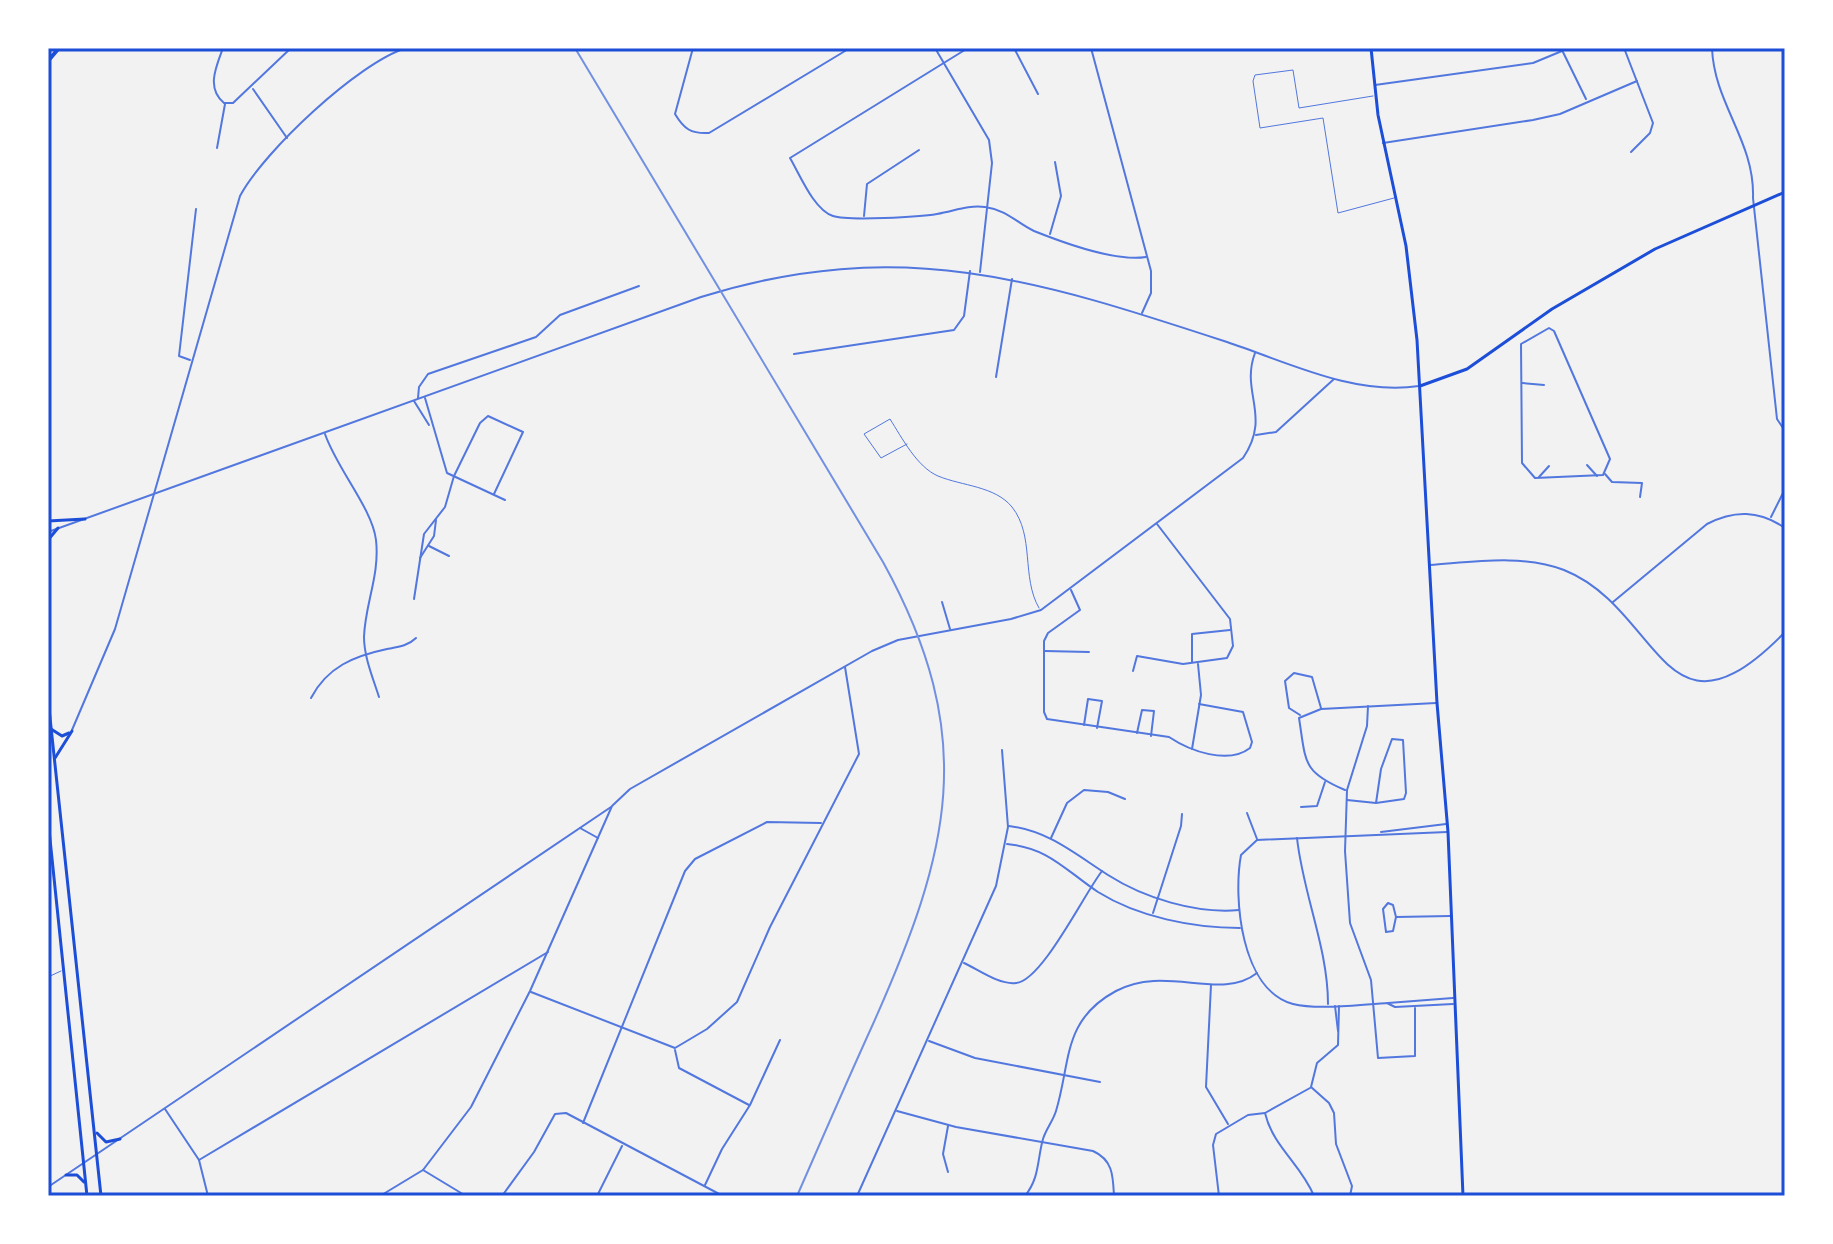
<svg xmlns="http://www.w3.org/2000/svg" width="1833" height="1244" viewBox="0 0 1833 1244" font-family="'IBM Plex Sans',sans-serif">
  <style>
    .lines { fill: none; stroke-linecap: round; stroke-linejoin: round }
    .service { stroke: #5277de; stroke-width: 1 }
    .minor { stroke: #5277de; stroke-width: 2 }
    .tertiary { stroke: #5277de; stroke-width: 2 }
    .secondary { stroke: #1d4ed8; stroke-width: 3 }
    .trunk { stroke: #1d4ed8; stroke-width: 3 }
    .motorway { stroke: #1d4ed8; stroke-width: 4 }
    .rail { stroke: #7290e2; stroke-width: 2 }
    .neatline { fill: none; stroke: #1d4ed8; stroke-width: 3 }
  </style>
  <rect width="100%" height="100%" fill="#f2f2f2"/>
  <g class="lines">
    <!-- service -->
    <g class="service">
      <polyline points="1373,96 1299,108 1293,70 1255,75 1253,81 1260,128 1323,118 1338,213 1394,198"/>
      <path d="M907 444 881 458 864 434 890 419C902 438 917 467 938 476 962 486 995 486 1012 507 1035 536 1021 577 1039 608"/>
      <polyline points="48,977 61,971"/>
    </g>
    <!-- minor -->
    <g class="minor">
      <path d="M223 48C216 67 206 88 224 103H233L291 48"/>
      <path d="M693 48 675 114C684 129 691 134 709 133L850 48"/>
      <polyline points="935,48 989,140 992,163 980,272"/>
      <path d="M968 48 790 158C800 175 814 210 833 216 848 221 920 217 937 214 955 211 967 205 985 207 1007 210 1017 223 1034 231 1064 243 1116 262 1146 257"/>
      <polyline points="1014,48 1038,94"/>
      <polyline points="1091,48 1151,271 1151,293 1142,313"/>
      <polyline points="1561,48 1586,99"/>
      <polyline points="1624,48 1653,123 1650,133 1631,152"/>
      <path d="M1712 48C1714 104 1755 141 1753 198L1777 419 1785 431"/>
      <polyline points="1784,48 1785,59"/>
      <polyline points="1375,85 1533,63 1562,51"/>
      <polyline points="253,89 287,138"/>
      <polyline points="1383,143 1533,120 1560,114 1637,81"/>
      <polyline points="217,148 225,104"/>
      <polyline points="864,216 867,184 919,150"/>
      <polyline points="1050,234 1061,196 1055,162"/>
      <polygon points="1549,328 1554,331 1610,459 1603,475 1535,478 1522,463 1521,344"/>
      <polyline points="794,354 954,330 964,316 970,271"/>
      <polyline points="190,360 179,356 196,209"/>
      <polyline points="996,377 1012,279"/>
      <polyline points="1522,383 1544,385"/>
      <polyline points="418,398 419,387 428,374 536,337 560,315 639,286"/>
      <polyline points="425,398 447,473 505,500"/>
      <polyline points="414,401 429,425"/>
      <path d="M325 434C337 469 372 508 376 540 380 575 365 604 364 637 364 657 373 678 379 697"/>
      <polyline points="1256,435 1276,432 1334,379"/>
      <polyline points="1587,465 1597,476"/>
      <polyline points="1605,474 1612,482 1642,483 1640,497"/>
      <polyline points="1539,477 1549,466"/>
      <polyline points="1771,517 1785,489"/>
      <polyline points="429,546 449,556"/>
      <polyline points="420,558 434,536 436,520"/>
      <path d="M1430 565C1473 562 1523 554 1564 570 1662 609 1663 757 1785 632"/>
      <path d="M1071 590 1080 610 1048 633 1044 641V712L1047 719 1169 737C1190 751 1228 765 1250 748L1252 742 1243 712 1199 704"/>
      <polyline points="414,599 424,534 445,507 454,476 480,423 488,416 523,432 494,494"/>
      <polyline points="942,602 950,629"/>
      <path d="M1613 602 1707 524C1734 510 1759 510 1785 528"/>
      <polyline points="1045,651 1089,652"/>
      <polyline points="1192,662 1192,634 1230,630"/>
      <polyline points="1133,671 1137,656 1183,664 1227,658 1233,646 1230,619 1157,524"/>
      <path d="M311 698C327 667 354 656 387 649 398 647 408 646 416 638"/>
      <polyline points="1368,706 1367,726 1347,790 1345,851 1350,923 1371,980 1378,1058 1415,1056 1415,1008"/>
      <polyline points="1300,715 1289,708 1285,681 1294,673 1312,677 1321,708"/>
      <polyline points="1084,725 1088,699 1102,701 1097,728"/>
      <path d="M72 730 115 629 240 196C264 151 358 63 406 48"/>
      <polyline points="1137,733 1142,710 1154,711 1151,736"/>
      <polyline points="1192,749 1201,695 1198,664"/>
      <path d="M1345 790C1302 772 1306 762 1299 718L1321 709 1436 703"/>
      <polyline points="1347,800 1376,803 1404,799 1406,793 1403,740 1392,739 1381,769 1376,803"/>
      <polyline points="1301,807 1317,806 1325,782"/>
      <polyline points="1247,813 1257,839"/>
      <path d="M1009 826C1049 831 1075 854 1108 875 1144 898 1196 914 1239 910"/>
      <polyline points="580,828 598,838"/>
      <polyline points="1381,832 1446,824"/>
      <path d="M1447 832 1257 840 1241 855C1233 898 1241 990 1293 1004 1316 1010 1362 1005 1387 1003L1395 1007 1453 1004"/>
      <polyline points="1051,838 1067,803 1084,790 1108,792 1125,799"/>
      <path d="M1297 838C1303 894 1328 948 1328 1004"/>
      <path d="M1007 844C1049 848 1065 870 1098 892 1138 917 1193 928 1240 928"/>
      <polyline points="1153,913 1181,826 1182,814"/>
      <polyline points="1396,917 1393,931 1386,932 1383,909 1388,903 1393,905 1396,917 1450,916"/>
      <path d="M964 963C979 970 999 985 1016 983 1042 981 1084 894 1102 871"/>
      <polyline points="1211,985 1206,1087 1228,1124"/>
      <polyline points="531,992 675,1048 707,1029 737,1002 770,927 859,754 845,667"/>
      <polyline points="1388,1003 1453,998"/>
      <polyline points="1335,1006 1338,1031"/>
      <polyline points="1339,1006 1338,1045 1317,1063 1311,1087 1329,1103 1334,1113 1336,1144 1352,1186 1350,1196"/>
      <polyline points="929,1041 975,1058 1100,1082"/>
      <polyline points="675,1050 679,1068 749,1105"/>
      <polyline points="165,1109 199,1160 208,1196"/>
      <path d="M897 1111 956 1127 1093 1151C1113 1160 1113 1176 1114 1196"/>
      <path d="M1265 1113C1273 1147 1301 1164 1314 1196"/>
      <polyline points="583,1123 685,871 695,859 767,822 821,823"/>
      <polyline points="199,1160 548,952"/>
      <polyline points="423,1170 466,1196"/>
      <polyline points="948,1172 943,1154 948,1126"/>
      <polyline points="705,1185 722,1149 750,1105 780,1040"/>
      <polyline points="48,1187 611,807"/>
      <polyline points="502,1196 534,1152 555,1114 566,1113 723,1196"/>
      <polyline points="597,1196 622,1146"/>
      <polyline points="857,1196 996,886 1008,827 1002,750"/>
      <path d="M1025 1196C1040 1177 1037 1160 1043 1139 1046 1129 1053 1121 1056 1111 1071 1062 1062 1020 1116 991 1166 964 1220 1002 1257 973"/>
      <polyline points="1219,1196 1213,1145 1216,1134 1248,1115 1265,1113 1310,1088"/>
    </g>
    <!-- tertiary -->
    <g class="tertiary">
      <path d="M48 532 701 297C900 235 1038 280 1227 342 1287 362 1354 396 1419 386"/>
      <path d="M380 1196 423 1170 471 1107 530 991 612 806 630 789 872 651 898 640 1011 619 1041 610 1243 458C1272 415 1240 393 1255 353"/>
    </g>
    <!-- secondary -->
    <g class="secondary">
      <polyline points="1371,48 1378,115 1406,246 1417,340 1437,703 1448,832 1463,1196"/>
      <polyline points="1420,386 1467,369 1552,309 1655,249 1785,192"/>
    </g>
    <!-- trunk -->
    <g class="trunk">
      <polyline points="48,521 85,519"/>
      <polyline points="48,540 58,528"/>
      <polyline points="48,699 101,1196"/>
      <polyline points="51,729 62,736 69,733"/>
      <polyline points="55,758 72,731"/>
      <polyline points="48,820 87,1196"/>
      <polyline points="97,1133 106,1142 120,1139"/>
      <polyline points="66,1175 77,1175 84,1182"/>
    </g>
    <!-- motorway -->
    <polyline class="motorway" points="48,61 59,48"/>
    <!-- rail -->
    <path class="rail" d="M575 48 883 562C980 738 950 851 873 1024 847 1081 822 1139 797 1196"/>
  </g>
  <!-- border -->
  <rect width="1833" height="1244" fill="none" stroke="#ffffff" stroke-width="100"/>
  <rect x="50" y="50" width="1733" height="1144" class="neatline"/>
</svg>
